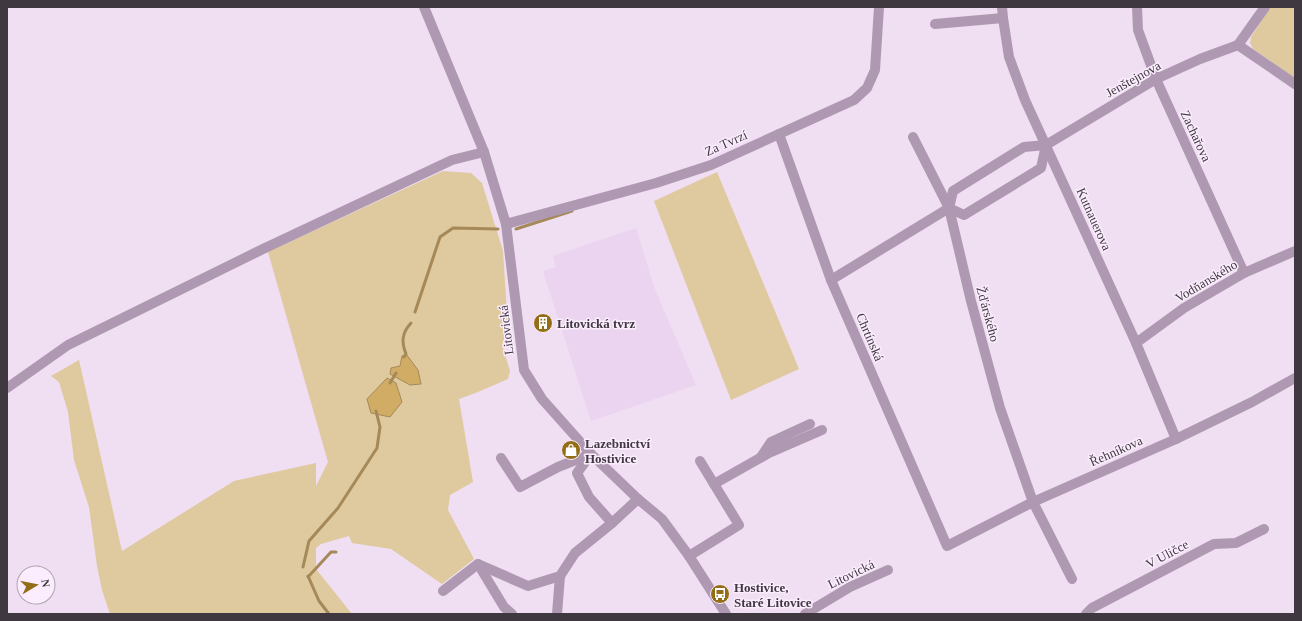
<svg xmlns="http://www.w3.org/2000/svg" width="1302" height="621" viewBox="0 0 1302 621" font-family="Georgia,serif">
  <style>
    .built { fill: #ebd4ef }
    .green { fill: #dfc99f }
    .water { fill: #d1ac64; stroke: #a58959 }
    .lines { fill: none; stroke-linecap: round; stroke-linejoin: round }
    .stream { stroke: #a58959; stroke-width: 3 }
    .minor { stroke: #af98b2; stroke-width: 10 }
    .labels { text-anchor: middle; dominant-baseline: central; stroke-width: 3; stroke-linejoin: round; paint-order: stroke }
    .street-label { font-size: 13px; fill: #3f3840; stroke: #fbedfd }
    .poi-label { font-size: 13px; font-weight: bold; fill: #3f3840; stroke: #fbedfd; text-anchor: start }
  </style>
  <rect width="100%" height="100%" fill="#f0def2"/>
  <!-- built -->
  <polygon class="built" points="636,228 654,287 696,385 591,421 543,271 556,267 553,256"/>
  <!-- green -->
  <g class="green">
    <polygon points="1270,7 1295,7 1295,78 1253,49 1250,43 1251,37"/>
    <polygon points="443,171 471,173 482,183 503,251 508,329 502,345 510,371 508,379 478,392 459,399 473,482 450,495 448,510 474,559 442,584 391,549 352,543 349,536 321,544 316,548 316,569 352,614 110,614 102,590 97,566 89,507 74,460 68,412 59,382 51,376 79,360 122,551 234,481 316,463 316,486 328,462 268,252"/>
    <polygon points="717,172 799,369 731,400 654,201"/>
  </g>
  <!-- water -->
  <g class="water">
    <polygon points="406,354 418,370 421,384 410,385 390,374 391,368 400,366 402,356"/>
    <polygon points="387,378 396,383 402,402 390,417 371,413 367,399"/>
  </g>
  <g class="lines">
    <!-- stream -->
    <g class="stream">
      <polyline points="516,229 572,211"/>
      <polyline points="415,312 440,237 453,228 498,229"/>
      <path d="M404 357 406 354C401 341 402 333 411 323"/>
      <polyline points="390,383 396,373"/>
      <polyline points="303,567 309,541 338,508 377,448 380,427 376,411"/>
      <polyline points="308,576 319,601 329,614"/>
      <polyline points="308,577 331,552 336,552"/>
    </g>
    <!-- minor -->
    <g class="minor">
      <polyline points="424,7 484,152 506,224 524,370 542,399 591,454 638,499 662,519 689,556 726,614"/>
      <polyline points="1002,7 1003,18 1009,57 1025,100 1136,343 1176,439"/>
      <polyline points="1137,7 1138,30 1156,79 1244,273"/>
      <polyline points="935,24 1003,18"/>
      <polyline points="1238,45 1295,84"/>
      <polyline points="1238,45 1265,7"/>
      <polyline points="779,134 831,280 947,546 1033,502 1176,439 1252,402 1295,378"/>
      <polyline points="913,137 949,208 971,301 1000,408 1033,502 1072,579"/>
      <polyline points="949,208 964,215 1041,168 1046,145"/>
      <polyline points="506,224 656,183 711,165 854,100 867,88 875,70 879,7"/>
      <polyline points="831,280 949,208 953,191 1024,147 1046,145 1156,79 1200,59 1238,45"/>
      <polyline points="1136,343 1184,308 1244,273 1295,251"/>
      <polyline points="7,388 68,345 263,249 452,160 484,152"/>
      <polyline points="591,454 577,473 589,497 612,523 638,499"/>
      <polyline points="761,457 771,442 810,424"/>
      <polyline points="501,458 520,487 558,467 591,454"/>
      <polyline points="714,484 769,453 822,430"/>
      <polyline points="689,556 739,525 700,461"/>
      <polyline points="478,564 504,607 512,614"/>
      <polyline points="443,591 478,564 528,586 560,576 575,553 612,523"/>
      <polyline points="557,614 560,576"/>
      <polyline points="805,614 850,587 888,570"/>
      <polyline points="1086,614 1092,608 1214,544 1236,543 1264,529"/>
    </g>
  </g>
  <!-- icons -->
  <defs>
    <g id="building-disc" transform="scale(1)"><circle r="9.5" fill="#936e17" stroke="#fbedfd"/><path d="M-4-6H4V6H1V3H-1V6H-4ZM-2.5-4.3h1.7v1.8h-1.7ZM.8-4.3h1.7v1.8H.8ZM-2.5-1h1.7V.8h-1.7ZM.8-1h1.7V.8H.8Z" fill="#fff"/></g>
    <g id="shop-disc" transform="scale(1)"><circle r="9.5" fill="#936e17" stroke="#fbedfd"/><path d="M-5-2.5h2.3a2.7 3.5 0 0 1 5.4 0H5L5.5 6h-11ZM-1.5-2.5h3a1.5 2.3 0 0 0-3 0Z" fill="#fff"/></g>
    <g id="bus-disc" transform="scale(1)"><circle r="9.5" fill="#936e17" stroke="#fbedfd"/><path d="M-5-6H5V4H4V6H2V4H-2V6H-4V4H-5ZM-3.5-4V0h7V-4ZM-3.5 1.2v1.5H-2V1.2ZM2 1.2v1.5H3.5V1.2Z" fill="#fff"/></g>
  </defs>
  <g fill-rule="evenodd">
    <use href="#building-disc" x="543" y="323"/>
    <use href="#shop-disc" x="571" y="450"/>
    <use href="#bus-disc" x="720" y="594"/>
  </g>
  <g class="labels">
    <!-- street labels -->
    <g class="street-label">
      <text transform="translate(1133 79) rotate(-29)">Jenštejnova</text>
      <text transform="translate(1196 136) rotate(65)">Zachařova</text>
      <text transform="translate(726 143) rotate(-24)">Za Tvrzí</text>
      <text transform="translate(1094 219) rotate(66)">Kutnauerova</text>
      <text transform="translate(1206 281) rotate(-31)">Vodňanského</text>
      <text transform="translate(988 314) rotate(75)">Žďárského</text>
      <text transform="translate(506 330) rotate(-97)">Litovická</text>
      <text transform="translate(870 337) rotate(67)">Chrtínská</text>
      <text transform="translate(1116 451) rotate(-24)">Řehníkova</text>
      <text transform="translate(1167 554) rotate(-28)">V Uličce</text>
      <text transform="translate(851 574) rotate(-26)">Litovická</text>
    </g>
    <!-- poi labels -->
    <g class="poi-label">
      <text x="557" y="323">Litovická tvrz</text>
      <text x="585" y="443">Lazebnictví<tspan x="585" dy="15">Hostivice</tspan></text>
      <text x="734" y="587">Hostivice,<tspan x="734" dy="15">Staré Litovice</tspan></text>
    </g>
  </g>
  <!-- border -->
  <rect width="1302" height="621" fill="none" stroke="#3f3840" stroke-width="16"/>
  <!-- north arrow -->
  <g transform="translate(36 585) rotate(80)"><circle r="19" fill="#fbedfd" stroke="#b0a5b1"/>
  <path d="M0-3L7 15L0 10L-7 15Z" fill="#936e17"/>
  <text y="-6" font-size="11" font-weight="bold" text-anchor="middle" fill="#3f3840">N</text>
  </g>
</svg>
